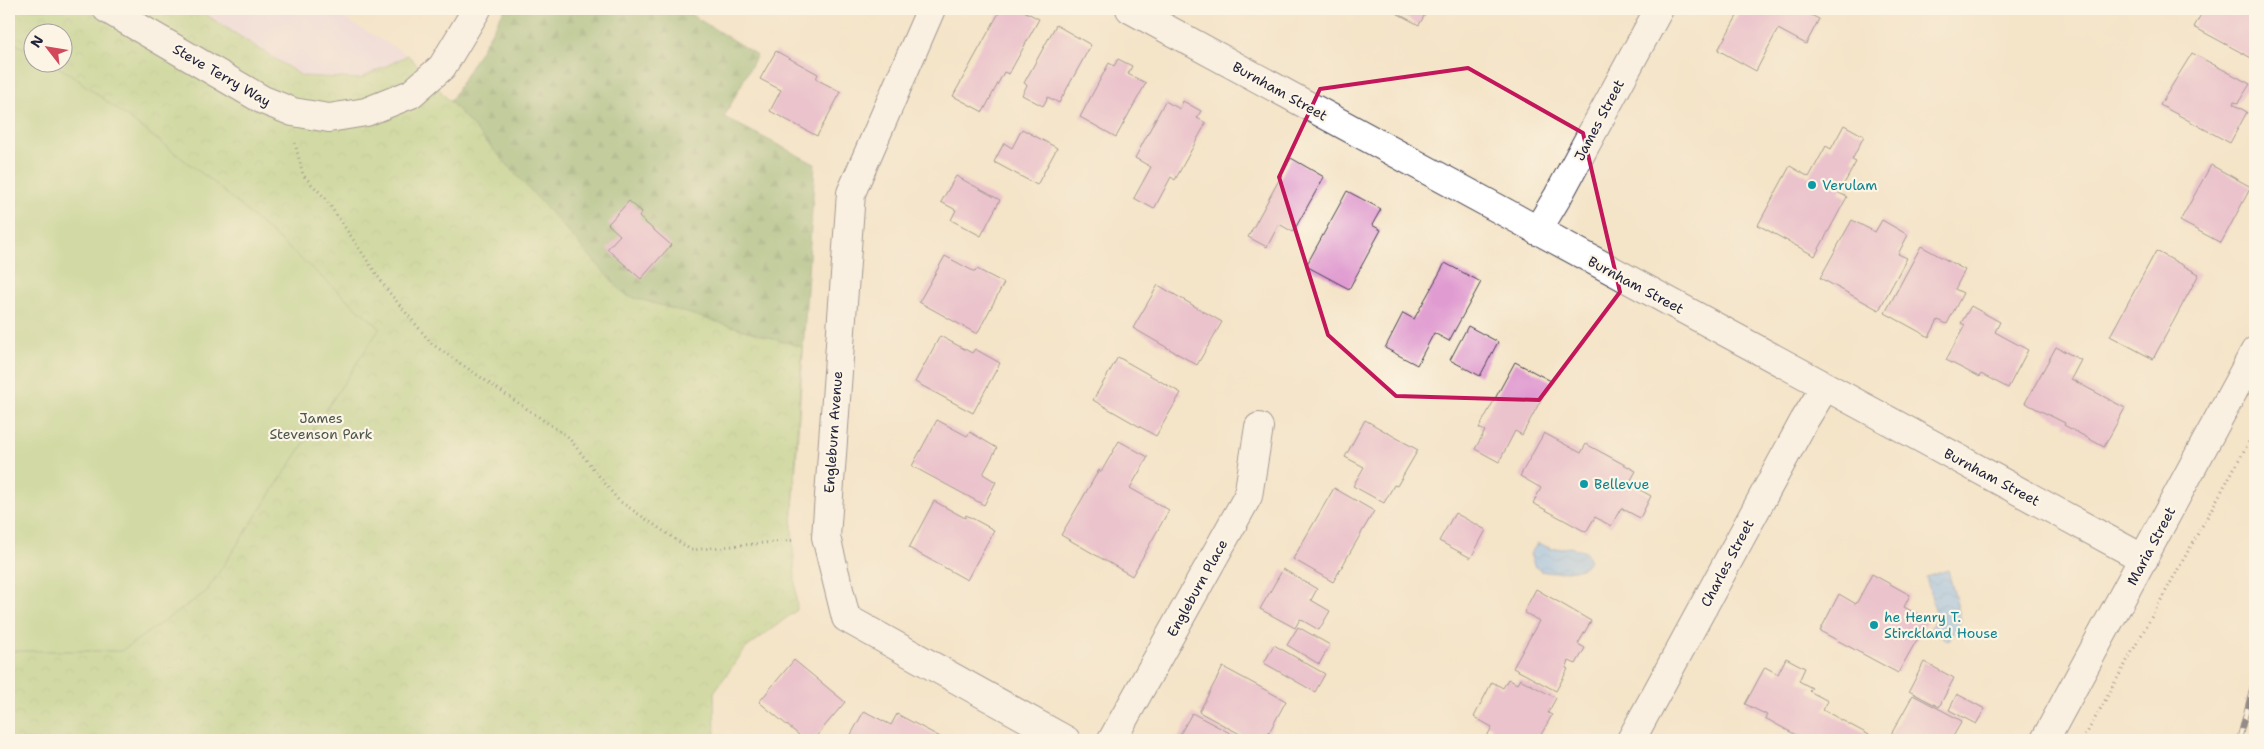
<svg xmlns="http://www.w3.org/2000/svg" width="2264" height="749" viewBox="0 0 2264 749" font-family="'Shantell Sans',sans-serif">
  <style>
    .built { fill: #ead1ed }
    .forest { fill: url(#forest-firs); stroke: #546952 }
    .park { fill: url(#park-crowns); stroke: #65785a; fill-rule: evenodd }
    .garden { fill: #a8cd78; stroke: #65785a }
    .water { fill: url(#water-waves); stroke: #546f98 }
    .building { fill: #e09bd1 }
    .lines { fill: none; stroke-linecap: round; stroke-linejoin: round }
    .street-casing { stroke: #423f50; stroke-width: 30 }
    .path { stroke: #423f50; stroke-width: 3; stroke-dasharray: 1 4; stroke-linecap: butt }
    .street { stroke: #fff; stroke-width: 28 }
    .rail-casing { stroke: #22223b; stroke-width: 5.5 }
    .rail { stroke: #fcf5e5; stroke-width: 4; stroke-dasharray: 11; stroke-linecap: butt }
    .marked { fill: none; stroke: #c2185b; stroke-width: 4; stroke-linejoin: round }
    .culture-dot { fill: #0f9aa8; stroke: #fcf5e5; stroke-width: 2 }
    .labels { text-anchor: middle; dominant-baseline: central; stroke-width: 4.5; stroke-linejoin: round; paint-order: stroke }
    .street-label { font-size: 14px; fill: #22223b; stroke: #fcf5e5 }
    .culture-label { font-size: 14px; fill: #0d838f; stroke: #fcf5e5; text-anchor: start }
    .park-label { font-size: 14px; fill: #4a554d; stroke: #fcf5e5 }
  </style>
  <defs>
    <pattern id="forest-firs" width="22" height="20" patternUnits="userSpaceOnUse" patternTransform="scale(1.25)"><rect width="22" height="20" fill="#86b068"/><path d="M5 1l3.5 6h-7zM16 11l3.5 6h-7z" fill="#6d8f57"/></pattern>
    <pattern id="park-crowns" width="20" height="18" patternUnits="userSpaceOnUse" patternTransform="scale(1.25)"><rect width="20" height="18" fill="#a8cd78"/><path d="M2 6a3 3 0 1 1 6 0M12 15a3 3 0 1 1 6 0" fill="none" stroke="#90b069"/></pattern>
    <pattern id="water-waves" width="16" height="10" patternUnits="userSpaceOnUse" patternTransform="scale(1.25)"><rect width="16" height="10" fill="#86bcf5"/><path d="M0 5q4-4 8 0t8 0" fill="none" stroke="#73a1d3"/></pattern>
  </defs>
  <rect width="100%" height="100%" fill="#fcf5e5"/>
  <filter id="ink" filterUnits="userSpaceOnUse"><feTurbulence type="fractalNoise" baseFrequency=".02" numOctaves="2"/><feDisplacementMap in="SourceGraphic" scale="10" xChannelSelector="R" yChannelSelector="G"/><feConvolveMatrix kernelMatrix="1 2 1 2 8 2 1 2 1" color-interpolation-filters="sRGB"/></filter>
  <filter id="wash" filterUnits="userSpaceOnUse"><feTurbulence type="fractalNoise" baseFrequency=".0096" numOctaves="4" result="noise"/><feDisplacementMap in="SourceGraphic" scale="20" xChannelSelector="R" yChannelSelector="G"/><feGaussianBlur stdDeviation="1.12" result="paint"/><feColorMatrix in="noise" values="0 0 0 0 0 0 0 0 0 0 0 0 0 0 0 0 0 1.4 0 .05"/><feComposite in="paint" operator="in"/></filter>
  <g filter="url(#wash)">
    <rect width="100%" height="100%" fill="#f4e4c8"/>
    <!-- built -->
    <polygon class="built" points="197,9 346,9 341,17 408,55 360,79 302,76"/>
    <!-- forest -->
    <polygon class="forest" points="505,9 682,9 757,55 724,117 815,164 792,525 402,148 450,102"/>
    <!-- park -->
    <path class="park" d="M9 9H197L302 76 360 79 408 55 625 295 802 347 792 525 797 610 745 649 714 692 715 740H9ZM32 32H62V62H32Z"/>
    <!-- garden -->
    <polygon class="garden" points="9,40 32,53 32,62 50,63 69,73 212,181 380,328 206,592 121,651 9,651"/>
    <!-- water -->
    <g class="water">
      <polygon points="1538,543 1552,549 1570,547 1586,552 1590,561 1581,569 1553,573 1540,571 1534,565 1530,554"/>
      <polygon points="1948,570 1961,620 1949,641 1930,629 1937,617 1926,577"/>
    </g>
    <g id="blocks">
      <!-- building -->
      <g class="building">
        <polygon points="1001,9 1020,9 1039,19 1009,74 1004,72 983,112 953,96"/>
        <polygon points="1389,9 1428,9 1419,25"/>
        <polygon points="1741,9 1799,9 1819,19 1806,44 1778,29 1756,71 1718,50"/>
        <polygon points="2204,9 2255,9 2255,60 2194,27"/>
        <polygon points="1056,25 1091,45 1059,103 1048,97 1043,106 1022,95 1027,85 1024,83"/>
        <polygon points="776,51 818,74 816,79 841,92 817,136 770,111 781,90 760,79"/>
        <polygon points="2192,53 2250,84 2238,103 2234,102 2233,104 2247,112 2230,143 2160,105"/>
        <polygon points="1118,59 1132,66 1128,74 1146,83 1116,137 1080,117 1109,63 1114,66"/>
        <polygon points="1165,101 1180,109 1183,101 1201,111 1197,118 1206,123 1175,180 1171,177 1154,209 1134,198 1151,167 1135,158"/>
        <polygon points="1844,125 1864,136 1852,160 1856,162 1839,193 1847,197 1815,256 1758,225 1790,166 1809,177 1826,146 1831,149"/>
        <polygon points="1022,129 1057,148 1037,185 994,162 1004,143 1012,148"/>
        <polygon points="1291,158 1324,177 1293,232 1279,224 1267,247 1248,237"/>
        <polygon points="2211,165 2251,187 2221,243 2180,221"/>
        <polygon points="956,176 1000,200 981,236 951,220 956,210 941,202"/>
        <polygon points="1347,191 1381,209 1372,225 1381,230 1349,289 1306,266"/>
        <polygon points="629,201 642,212 639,217 671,245 641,279 607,249 620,235 608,224"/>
        <polygon points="1852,220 1875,232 1882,220 1908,235 1898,254 1907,258 1879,310 1820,278"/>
        <polygon points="1921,246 1965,270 1955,289 1963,293 1947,324 1938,320 1929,337 1885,313"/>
        <polygon points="2156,251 2199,274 2153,359 2110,336"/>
        <polygon points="945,256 975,272 977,269 1004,283 977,334 919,302"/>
        <polygon points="1445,263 1481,282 1449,341 1434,333 1417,365 1385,348 1403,313 1414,319"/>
        <polygon points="1158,285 1222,322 1197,365 1133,328"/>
        <polygon points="1971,306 2000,322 1995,332 2028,350 2008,388 1981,374 1979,377 1946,360 1965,325 1961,323"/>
        <polygon points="1468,326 1498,342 1480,376 1450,360"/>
        <polygon points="940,336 972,353 975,349 1000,363 973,413 915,382"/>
        <polygon points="2056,347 2081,360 2071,379 2125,408 2104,447 2064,425 2065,423 2025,403"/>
        <polygon points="1118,357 1181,393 1156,436 1093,400"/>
        <polygon points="1515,362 1551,381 1522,435 1515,431 1499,462 1475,449 1485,431 1479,428"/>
        <polygon points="937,420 967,436 970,432 997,448 983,474 996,482 984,505 912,466"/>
        <polygon points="1365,420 1418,450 1397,486 1394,485 1384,503 1353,486 1364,467 1345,457"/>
        <polygon points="1544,433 1581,453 1586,444 1636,471 1631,480 1635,482 1633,486 1651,496 1640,518 1621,508 1611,526 1595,517 1586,532 1533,503 1541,488 1520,476"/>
        <polygon points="1119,441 1148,457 1130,488 1169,510 1132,576 1061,535 1099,470 1101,472"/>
        <polygon points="1334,488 1374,511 1333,582 1293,559"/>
        <polygon points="934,501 965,518 966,515 994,530 967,580 909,548"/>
        <polygon points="1455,513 1486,530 1471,558 1439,541"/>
        <polygon points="1283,569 1317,589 1311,600 1330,611 1319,630 1300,619 1295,628 1260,609"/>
        <polygon points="1872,574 1910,595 1904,607 1928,620 1898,673 1820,631 1839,594 1856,604"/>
        <polygon points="1536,589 1591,621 1578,644 1585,648 1576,664 1569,661 1566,668 1568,669 1556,691 1513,668 1539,621 1524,612"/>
        <polygon points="1298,627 1330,645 1319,664 1287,645"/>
        <polygon points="1274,645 1325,674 1315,692 1264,663"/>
        <polygon points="1786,658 1805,668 1799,681 1812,688 1809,691 1828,701 1823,710 1873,737 1872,740 1805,740 1765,718 1767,715 1745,704 1765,667 1778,674"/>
        <polygon points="794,660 845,702 813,740 805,740 759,702"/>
        <polygon points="1924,662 1954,678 1939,707 1909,691"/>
        <polygon points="1223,667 1286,701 1265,740 1251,740 1199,712"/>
        <polygon points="1508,679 1517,684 1520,679 1556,698 1548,713 1552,715 1538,740 1485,740 1492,727 1474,717 1492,682 1503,688"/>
        <polygon points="1957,694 1985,709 1976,724 1949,710"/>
        <polygon points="1913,695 1962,721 1951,740 1899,740 1890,736"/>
        <polygon points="864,711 891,725 897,714 946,740 848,740"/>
        <polygon points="1192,713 1243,740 1177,740"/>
      </g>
    </g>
  </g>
  <g filter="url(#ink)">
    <use href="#blocks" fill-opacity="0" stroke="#423f50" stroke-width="1"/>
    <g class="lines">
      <!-- street casing -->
      <g class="street-casing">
        <g id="street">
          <polyline points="107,9 263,100 293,112 329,118 366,112 411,94 442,67 477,9"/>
          <polyline points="931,9 851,193 826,537 846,618 1066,740"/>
          <polyline points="1130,9 2144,559"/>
          <polyline points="1537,231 1558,196 1659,9"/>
          <polyline points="1112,740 1248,496 1259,427"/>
          <polyline points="1631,740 1804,421 1825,387"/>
          <polyline points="2045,740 2255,351"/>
        </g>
      </g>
      <!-- path -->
      <g class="path">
        <polyline points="295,143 303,175 325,198 388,291 432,344 568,437 618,500 691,550 795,540"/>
        <polyline points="2083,740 2255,431"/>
      </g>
      <!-- street -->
      <use href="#street" class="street"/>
      <!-- rail casing -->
      <g class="rail-casing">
        <polyline id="rail" points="2239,740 2255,678"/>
      </g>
      <!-- rail -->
      <use href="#rail" class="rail"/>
    </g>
  </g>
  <!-- marked area -->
  <path d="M0 0H2264V749H0ZM1468 68 1583 133 1620 292 1539 400 1396 396 1328 335 1279 177 1320 89Z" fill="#f4e4c8" fill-opacity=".55" fill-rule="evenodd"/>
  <path class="marked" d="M1468 68 1583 133 1620 292 1539 400 1396 396 1328 335 1279 177 1320 89Z"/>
  <!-- markers -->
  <g class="culture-dot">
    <circle cx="1812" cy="185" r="5"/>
    <circle cx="1584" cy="484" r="5"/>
    <circle cx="1874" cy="625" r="5"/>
  </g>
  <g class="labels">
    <!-- street labels -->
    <g class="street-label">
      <text transform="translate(222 75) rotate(30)">Steve Terry Way</text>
      <text transform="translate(1280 91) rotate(29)">Burnham Street</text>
      <text transform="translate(1599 120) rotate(-62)">James Street</text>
      <text transform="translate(1636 285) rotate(28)">Burnham Street</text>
      <text transform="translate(833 432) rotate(-86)">Engleburn Avenue</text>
      <text transform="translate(1992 477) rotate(28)">Burnham Street</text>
      <text transform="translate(2151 546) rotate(-62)">Maria Street</text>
      <text transform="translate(1727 563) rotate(-62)">Charles Street</text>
      <text transform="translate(1197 588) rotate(-61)">Engleburn Place</text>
    </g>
    <!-- culture labels -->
    <g class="culture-label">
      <text x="1822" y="185">Verulam</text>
      <text x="1594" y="484">Bellevue</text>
      <text x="1884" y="617">he Henry T.<tspan x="1884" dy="16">Stirckland House</tspan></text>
    </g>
    <!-- park labels -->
    <g class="park-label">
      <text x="321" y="418">James<tspan x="321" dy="16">Stevenson Park</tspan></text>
    </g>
  </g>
  <!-- margin -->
  <rect width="2264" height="749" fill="none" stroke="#fcf5e5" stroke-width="30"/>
  <!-- north arrow -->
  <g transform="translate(48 48) rotate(301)"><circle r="24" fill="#fcf5e5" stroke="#a5a1a1"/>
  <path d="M0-4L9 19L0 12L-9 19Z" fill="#d1495b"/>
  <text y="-8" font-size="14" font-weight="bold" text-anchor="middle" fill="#22223b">N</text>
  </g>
</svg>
